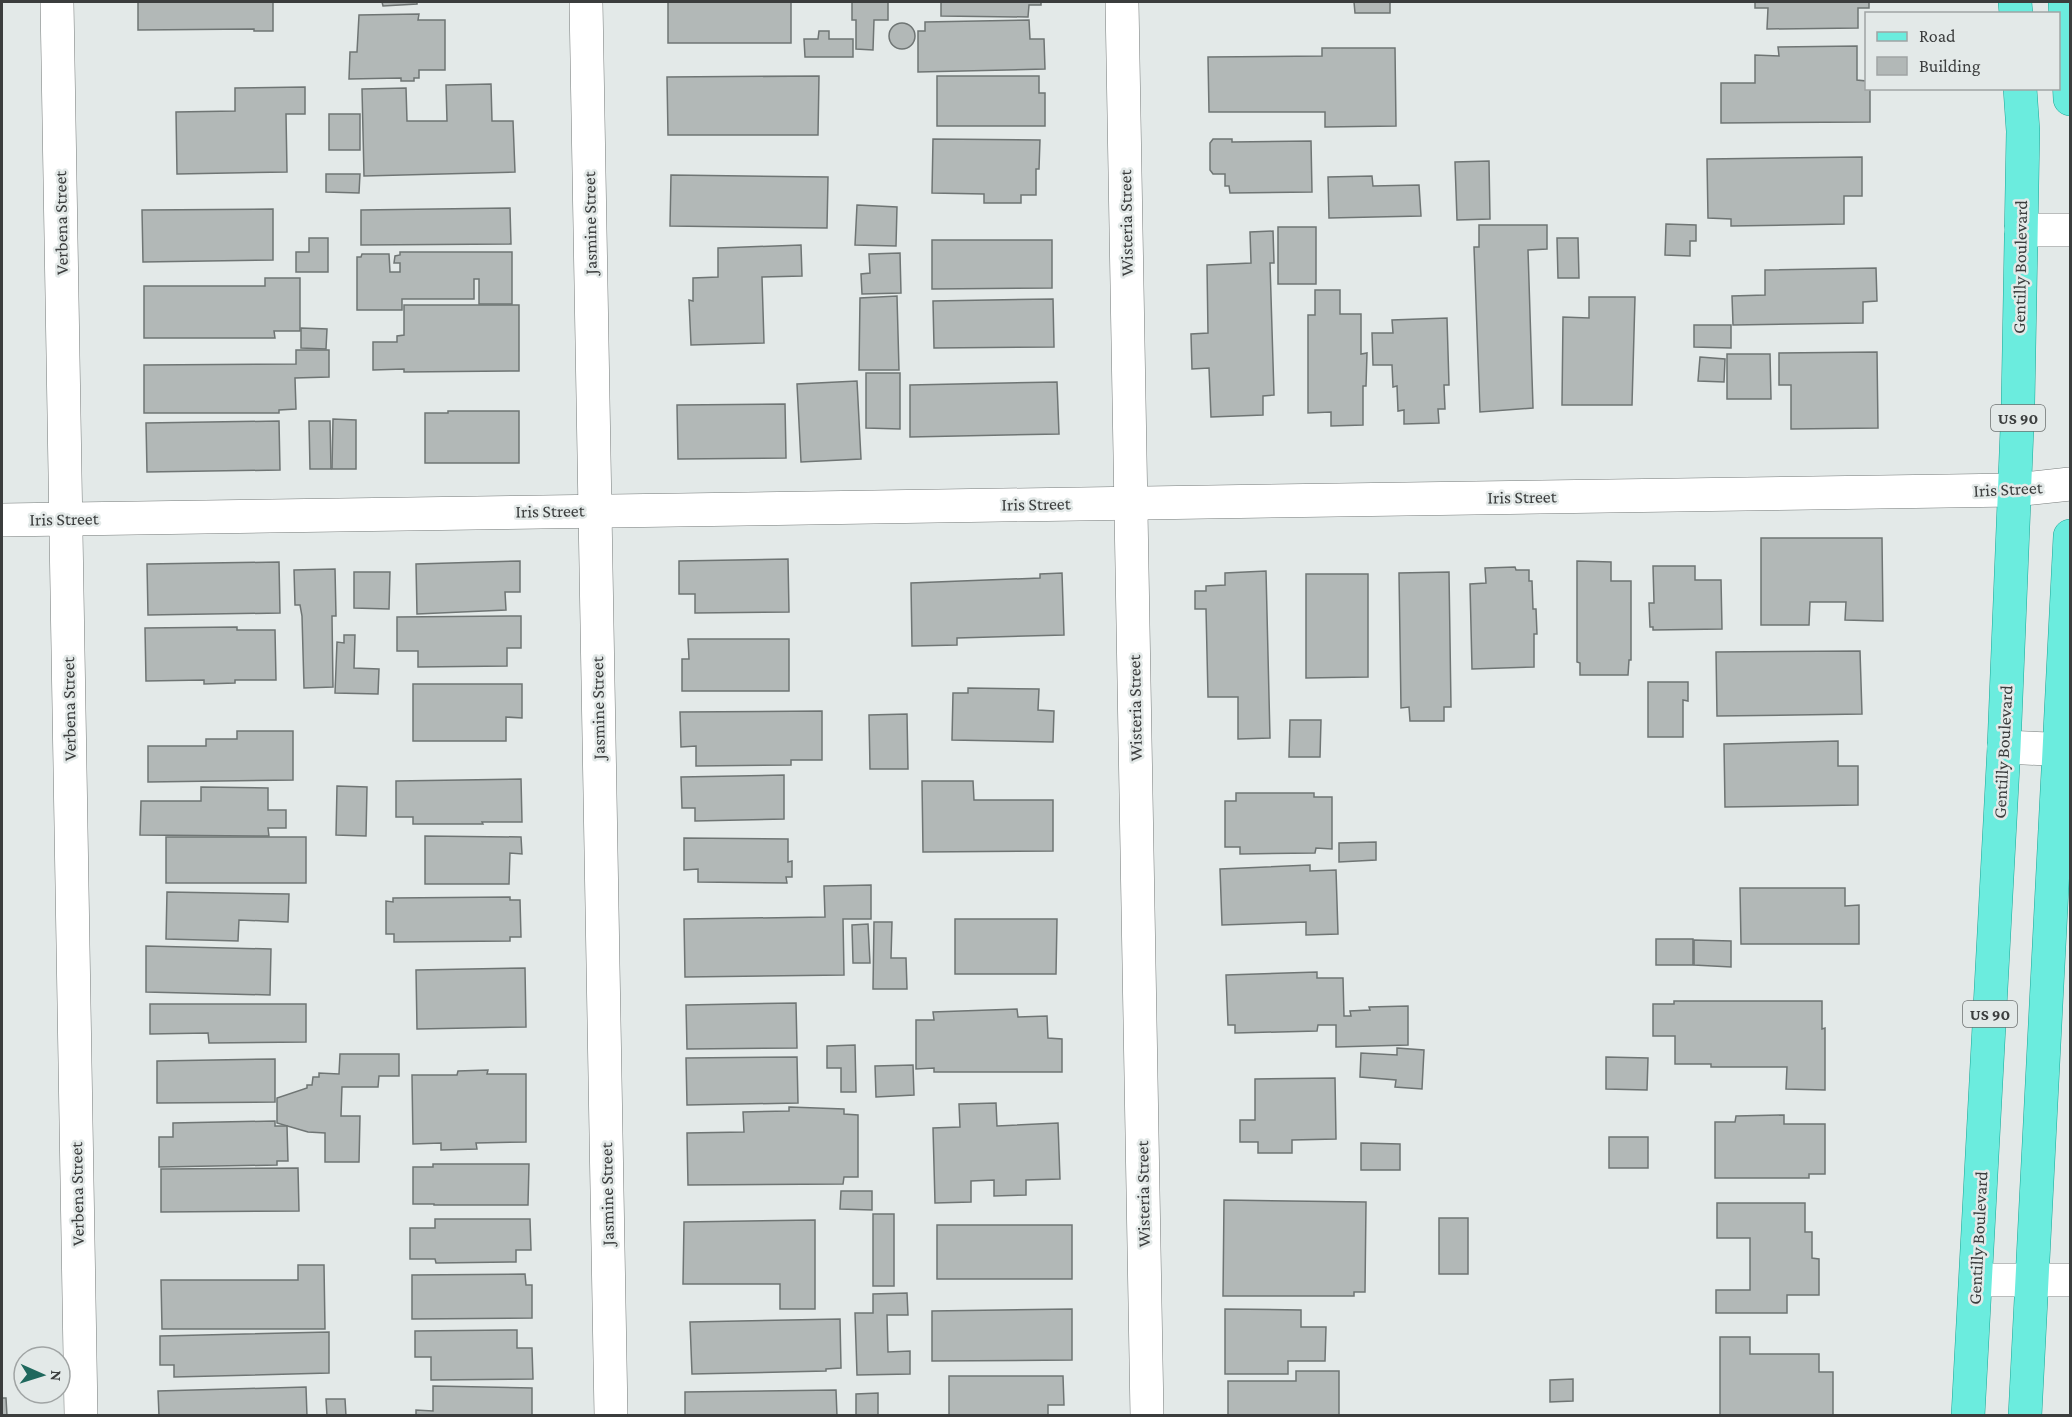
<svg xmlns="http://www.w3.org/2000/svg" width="2072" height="1417" viewBox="0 0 2072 1417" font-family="'Crimson Pro',serif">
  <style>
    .building { fill: #b2b8b7; stroke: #6f7574; stroke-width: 1.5 }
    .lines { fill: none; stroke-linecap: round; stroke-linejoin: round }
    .street-casing { stroke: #767b7a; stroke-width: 34 }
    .primary-casing { stroke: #1aa797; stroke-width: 34 }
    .street { stroke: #fff; stroke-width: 33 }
    .primary { stroke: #6becde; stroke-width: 33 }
    .labels { text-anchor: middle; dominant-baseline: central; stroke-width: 5; stroke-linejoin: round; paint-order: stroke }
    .shield { fill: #e3e9e8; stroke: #6d7170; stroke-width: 1.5 }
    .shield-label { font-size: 16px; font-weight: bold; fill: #3b3d3d }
    .street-label { font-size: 18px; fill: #3b3d3d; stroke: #e3e9e8 }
  </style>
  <rect width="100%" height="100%" fill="#e3e9e8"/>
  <!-- building -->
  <g class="building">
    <polygon points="138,2 273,2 273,31 254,31 254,29 138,30"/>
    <polygon points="382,2 417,2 417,4 383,6"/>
    <rect x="668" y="2" width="123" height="41"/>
    <polygon points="852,2 888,2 888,20 874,20 873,50 856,49 856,20 852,20"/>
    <polygon points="941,2 1041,2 1041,5 1029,5 1028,17 941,16"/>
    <polygon points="1354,2 1390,2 1390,13 1355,13"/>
    <polygon points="1739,2 1869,2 1869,8 1858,8 1858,28 1767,29 1768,8 1755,8 1755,2"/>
    <polygon points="419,14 418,20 445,20 445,70 419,70 419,78 414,78 414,81 401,81 401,78 349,79 350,52 357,52 359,15"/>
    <polygon points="1029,20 1030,39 1044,39 1045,69 918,72 918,31 925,31 925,22"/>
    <circle cx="902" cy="36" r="13"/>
    <polygon points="819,31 829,31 829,39 853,39 853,57 805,57 804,39 818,39"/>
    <polygon points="1857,46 1857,80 1866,81 1866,88 1870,88 1870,122 1721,123 1721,83 1755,83 1755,55 1779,56 1778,47"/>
    <polygon points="1322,48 1395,48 1396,126 1325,127 1325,112 1209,112 1208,57 1322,56"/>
    <polygon points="819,76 818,135 668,135 667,77"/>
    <polygon points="937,76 1039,76 1039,93 1045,93 1045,126 937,126"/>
    <polygon points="491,84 492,121 513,121 515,172 364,176 362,89 406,88 407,121 447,121 446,85"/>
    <polygon points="305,87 305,114 286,114 287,172 177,174 176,112 235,111 235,88"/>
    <rect x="329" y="114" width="31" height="36"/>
    <polygon points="933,139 1040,140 1039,169 1036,169 1036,195 1021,195 1021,203 984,203 984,194 932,193"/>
    <polygon points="1213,139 1232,139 1232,142 1311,141 1312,192 1230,193 1229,186 1225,186 1225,174 1213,174 1210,170 1210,143"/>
    <polygon points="1862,157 1862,196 1844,196 1844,224 1731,226 1731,219 1708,218 1707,159"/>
    <polygon points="1489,161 1490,219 1457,220 1455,162"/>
    <polygon points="326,174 360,174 359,193 326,192"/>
    <polygon points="671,175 828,177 827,228 670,226"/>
    <polygon points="1372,176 1373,186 1419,185 1421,216 1329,218 1328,177"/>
    <polygon points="857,205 897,207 896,246 855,245"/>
    <polygon points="510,208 511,244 361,245 361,210"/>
    <polygon points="273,209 273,260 143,262 142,210"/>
    <polygon points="1666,224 1696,225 1696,241 1690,241 1690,256 1665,255"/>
    <polygon points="1479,225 1547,225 1547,249 1528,250 1533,408 1480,412 1474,247 1479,247"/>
    <rect x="1278" y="227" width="38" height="57"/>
    <polygon points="1273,231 1274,263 1270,263 1274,395 1263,396 1263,415 1211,417 1209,368 1192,369 1191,334 1208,333 1207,265 1251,263 1250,232"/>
    <polygon points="309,238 328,238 328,272 296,272 296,252 309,252"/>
    <polygon points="1557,238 1578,238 1579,278 1558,278"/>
    <polygon points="932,240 1052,240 1052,288 932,289"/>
    <polygon points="801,245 802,276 762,277 764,343 691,345 689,300 693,301 693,278 718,277 718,248"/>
    <polygon points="400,252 512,252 512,304 479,304 479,279 474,279 474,299 402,299 402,310 357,310 357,257 361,257 362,254 389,254 390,272 400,272 400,263 394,263 395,256 400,255"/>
    <polygon points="900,253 901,293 862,294 861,274 870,273 869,254"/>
    <polygon points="1876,268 1877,301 1863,302 1863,323 1733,325 1732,296 1765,295 1765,270"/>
    <polygon points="265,278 300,278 300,331 274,331 275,338 144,338 144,286 265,286"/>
    <polygon points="1315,290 1340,290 1340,314 1361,314 1361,354 1367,353 1366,386 1363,386 1363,425 1331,426 1331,412 1308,413 1308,315 1315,315"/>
    <polygon points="897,296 899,370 859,370 860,298"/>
    <polygon points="1589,297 1635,297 1632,405 1562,405 1563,317 1589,318"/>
    <polygon points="1053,299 1054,347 934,348 933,301"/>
    <polygon points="404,305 519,305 519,371 404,372 404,369 373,370 373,342 397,342 397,336 404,335"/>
    <polygon points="1447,318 1449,385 1444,385 1445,409 1438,409 1439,423 1404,424 1404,410 1398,411 1397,386 1393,387 1392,365 1373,365 1372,333 1393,333 1392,320"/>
    <polygon points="1694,325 1731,325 1731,348 1694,347"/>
    <polygon points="301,328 327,329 326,349 301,348"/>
    <polygon points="296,350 329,350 329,377 295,378 296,409 279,410 279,413 144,413 144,365 296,364"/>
    <polygon points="1877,352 1878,428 1791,429 1791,385 1779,385 1779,353"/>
    <polygon points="1727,354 1770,354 1771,399 1727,399"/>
    <polygon points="1700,357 1725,359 1724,382 1698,381"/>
    <polygon points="866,373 900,373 900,429 866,428"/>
    <polygon points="857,381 861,459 801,462 797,384"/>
    <polygon points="1057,382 1059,434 910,437 910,385"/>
    <polygon points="785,404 786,458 678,459 677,405"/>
    <polygon points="448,411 519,411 519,463 425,463 425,413 448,413"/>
    <polygon points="333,419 356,420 356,469 332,469"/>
    <polygon points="279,421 280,470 147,472 146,423"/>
    <polygon points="309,421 330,421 331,469 310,469"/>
    <polygon points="1761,538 1882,538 1883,621 1845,620 1846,602 1810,602 1809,625 1761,625"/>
    <polygon points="788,559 789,612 695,613 695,594 679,594 679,561"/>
    <polygon points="520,561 520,592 505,592 506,610 417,614 416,564"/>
    <polygon points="1577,561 1611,562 1611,581 1631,581 1631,660 1629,660 1628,675 1580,675 1580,663 1577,662"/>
    <polygon points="279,562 280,613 148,615 147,564"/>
    <polygon points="1653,566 1695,566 1695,580 1721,580 1722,629 1653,630 1653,627 1650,627 1649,603 1654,603"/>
    <polygon points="1515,567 1516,570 1529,570 1529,581 1532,581 1533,609 1536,609 1537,634 1534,634 1534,667 1472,669 1470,584 1486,583 1485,568"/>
    <polygon points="335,569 336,616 332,616 333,687 304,688 302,616 300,605 295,605 294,570"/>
    <polygon points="1266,571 1270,738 1238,739 1238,697 1208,697 1206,609 1195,609 1195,591 1206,591 1206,586 1225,585 1225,573"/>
    <polygon points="354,572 390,572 389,609 354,608"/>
    <polygon points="1449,572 1451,707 1444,707 1444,721 1410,721 1409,707 1401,708 1399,573"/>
    <polygon points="1062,573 1064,635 957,638 957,645 912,646 911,583 1040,578 1040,574"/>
    <polygon points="1306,574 1368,574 1368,677 1306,678"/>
    <polygon points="521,616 521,648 507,648 507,666 418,667 418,651 397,651 397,617"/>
    <polygon points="237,627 237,630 275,630 276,680 235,680 235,683 204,684 204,680 146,681 145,628"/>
    <polygon points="344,635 355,635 354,668 379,669 378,694 335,693 337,642 344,643"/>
    <polygon points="688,639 789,639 789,691 682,691 682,659 689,659"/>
    <polygon points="1860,651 1862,714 1717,716 1716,652"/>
    <polygon points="1648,682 1688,682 1688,701 1683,700 1683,737 1648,737"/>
    <polygon points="413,684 522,684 522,718 506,717 506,741 413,741"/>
    <polygon points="968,688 1039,689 1038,710 1054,711 1053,742 952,740 953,693 968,693"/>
    <polygon points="822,711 822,760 791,760 791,765 696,766 696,746 681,747 680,712"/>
    <polygon points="907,714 908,769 870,769 869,715"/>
    <polygon points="1290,720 1321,720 1320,757 1289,757"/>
    <polygon points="237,731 293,731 293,780 148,782 148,746 206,746 206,739 237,739"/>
    <polygon points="1838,741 1838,766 1858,766 1858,805 1725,807 1724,744"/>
    <polygon points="784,775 784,819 695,821 695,808 682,808 681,777"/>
    <polygon points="521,779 522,822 482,822 483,824 413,824 413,817 396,817 396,781"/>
    <polygon points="922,781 973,781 974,800 1053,800 1053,851 923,852"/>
    <polygon points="337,786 367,787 366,836 336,835"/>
    <polygon points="201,787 268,788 268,810 286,810 286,828 268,828 269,836 140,835 141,801 201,801"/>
    <polygon points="1236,793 1314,793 1314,797 1332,797 1332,849 1316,848 1315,853 1240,854 1240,847 1225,847 1225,801 1236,801"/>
    <polygon points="425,836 521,837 522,854 510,853 509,884 425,884"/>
    <rect x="166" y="837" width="140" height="46"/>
    <polygon points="684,838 788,839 788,862 792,861 792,877 786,877 787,883 698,882 698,869 684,870"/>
    <polygon points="1376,842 1376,860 1339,862 1339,843"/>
    <polygon points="1310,865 1310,871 1336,870 1338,934 1306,935 1306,922 1222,925 1220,869"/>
    <polygon points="871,885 871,919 843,919 844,975 685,977 684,919 825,917 824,886"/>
    <polygon points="1740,888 1845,888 1845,906 1859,905 1859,944 1741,944"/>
    <polygon points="167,892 289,894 288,922 239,920 238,941 166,939"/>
    <polygon points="510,897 510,900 520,900 521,937 510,937 510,941 394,942 394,934 386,934 386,901 393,902 393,898"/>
    <polygon points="955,919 1057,919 1056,974 955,974"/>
    <polygon points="874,922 892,922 891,958 906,958 907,989 873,989"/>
    <polygon points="868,924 870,963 853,963 852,925"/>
    <rect x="1656" y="939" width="37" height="26"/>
    <polygon points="1694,940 1731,941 1731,967 1694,965"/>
    <polygon points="146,946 271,949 270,995 146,992"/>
    <polygon points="525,968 526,1027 417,1029 416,970"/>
    <polygon points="1317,972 1317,978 1343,978 1344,1016 1351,1016 1350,1011 1370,1010 1369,1007 1408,1006 1408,1045 1336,1047 1336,1025 1318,1025 1317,1031 1235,1033 1235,1025 1228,1025 1226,975"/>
    <polygon points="1674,1001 1822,1001 1822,1029 1825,1028 1825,1090 1786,1089 1787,1067 1711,1067 1711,1064 1675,1064 1675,1036 1653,1036 1653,1004 1674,1004"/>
    <polygon points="796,1003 797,1048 687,1049 686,1005"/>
    <polygon points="150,1004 306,1004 306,1042 209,1043 208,1033 150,1034"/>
    <polygon points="1017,1009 1018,1017 1047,1016 1048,1038 1062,1039 1062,1072 934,1072 934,1068 916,1069 916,1020 934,1020 933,1012"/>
    <polygon points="855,1045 856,1092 841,1092 841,1068 827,1068 827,1046"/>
    <polygon points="1397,1048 1424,1050 1422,1089 1395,1087 1396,1080 1360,1077 1361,1053 1397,1055"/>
    <polygon points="340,1054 399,1054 399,1076 379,1076 378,1087 342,1087 341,1116 360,1116 359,1162 325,1162 325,1133 308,1132 277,1123 277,1098 307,1088 307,1085 312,1085 313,1077 319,1077 319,1073 339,1074"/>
    <polygon points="797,1057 798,1103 687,1105 686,1058"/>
    <polygon points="1606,1057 1648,1058 1647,1090 1606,1089"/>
    <polygon points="275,1059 275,1102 157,1103 157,1061"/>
    <polygon points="913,1065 914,1095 876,1097 875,1066"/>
    <polygon points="488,1070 487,1074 526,1074 526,1142 476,1143 477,1149 441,1150 441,1143 413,1144 412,1075 457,1075 458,1071"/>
    <polygon points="1335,1078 1336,1139 1292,1140 1292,1153 1258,1153 1258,1142 1240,1142 1240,1120 1255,1120 1255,1079"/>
    <polygon points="996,1103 997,1126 1058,1123 1060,1179 1026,1180 1026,1195 994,1196 994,1180 971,1181 971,1202 935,1203 933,1128 960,1127 959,1104"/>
    <polygon points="789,1107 844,1109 844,1114 858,1115 858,1177 844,1177 843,1184 688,1185 687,1133 744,1132 743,1112 789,1111"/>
    <polygon points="1784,1115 1784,1124 1825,1124 1825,1174 1809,1174 1809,1178 1715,1178 1715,1122 1735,1122 1736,1116"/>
    <polygon points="275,1121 275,1126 287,1126 288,1161 277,1161 277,1165 159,1167 159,1137 173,1137 173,1123"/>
    <rect x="1609" y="1137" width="39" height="31"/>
    <polygon points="1361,1143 1400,1144 1400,1170 1361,1170"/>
    <polygon points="433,1164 529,1164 528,1205 434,1205 434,1204 413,1204 413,1167 433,1167"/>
    <polygon points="298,1168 299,1211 161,1212 161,1169"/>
    <polygon points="841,1191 872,1191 872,1210 840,1209"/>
    <polygon points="1224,1200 1366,1202 1365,1292 1354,1292 1354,1296 1223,1296"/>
    <polygon points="1717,1203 1805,1203 1805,1232 1812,1232 1812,1258 1819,1259 1819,1295 1787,1295 1787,1313 1716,1313 1716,1290 1750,1290 1750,1238 1717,1238"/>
    <rect x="873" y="1214" width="21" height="72"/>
    <rect x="1439" y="1218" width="29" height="56"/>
    <polygon points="435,1219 530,1219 531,1250 516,1250 516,1262 436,1263 435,1259 410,1259 410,1228 435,1228"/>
    <polygon points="815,1220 815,1309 780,1309 780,1284 683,1284 684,1222"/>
    <rect x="937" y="1225" width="135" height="54"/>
    <polygon points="298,1265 324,1265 325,1329 162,1329 161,1280 298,1280"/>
    <polygon points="525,1274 526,1285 532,1285 532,1318 412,1319 412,1275"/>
    <polygon points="907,1293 908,1315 887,1315 888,1352 910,1351 910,1374 857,1375 855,1313 873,1313 873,1294"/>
    <polygon points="1072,1309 1072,1360 932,1361 932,1311"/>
    <polygon points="1225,1309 1301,1310 1301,1327 1326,1327 1325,1361 1288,1361 1288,1374 1225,1374"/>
    <polygon points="840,1319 841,1368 826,1369 826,1371 692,1374 690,1322"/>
    <polygon points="517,1330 517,1348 532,1348 533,1379 431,1380 431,1357 415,1357 415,1331"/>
    <polygon points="329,1332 329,1373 174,1377 174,1365 160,1365 160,1336"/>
    <polygon points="1720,1337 1750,1337 1750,1354 1819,1354 1819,1372 1833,1372 1833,1416 1720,1416"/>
    <polygon points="1296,1371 1339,1371 1339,1416 1228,1416 1228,1381 1296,1381"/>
    <polygon points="949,1376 1063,1376 1064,1405 1048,1405 1048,1416 949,1416"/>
    <polygon points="1573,1379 1573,1401 1550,1402 1550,1380"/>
    <polygon points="433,1386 532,1388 532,1416 416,1416 416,1410 433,1411"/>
    <polygon points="306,1387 307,1416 159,1416 158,1391"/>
    <polygon points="836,1390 837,1416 685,1416 685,1392"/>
    <polygon points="878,1393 878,1416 856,1416 856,1394"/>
    <polygon points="2,1398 6,1398 7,1416 2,1416"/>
    <polygon points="326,1399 345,1399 346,1416 327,1416"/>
  </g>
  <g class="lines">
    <!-- street casing -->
    <g class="street-casing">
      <g id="street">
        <polyline points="57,2 81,1416"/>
        <polyline points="586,2 611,1416"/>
        <polyline points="1122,2 1147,1416"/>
        <polyline points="2021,230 2070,230"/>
        <polyline points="2,520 1948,491 2014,490 2070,484"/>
        <polyline points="2004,747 2070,750"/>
        <polyline points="1976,1280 2070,1280"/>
      </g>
    </g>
    <!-- primary casing -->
    <g class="primary-casing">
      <g id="primary">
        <polyline points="2015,2 2016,14"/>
        <polyline points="2065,2 2070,99"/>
        <polyline points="1968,1416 2004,747 2018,404 2023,131 2020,88"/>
        <polyline points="2025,1416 2070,536"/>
      </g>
    </g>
    <!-- street -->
    <use href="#street" class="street"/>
    <!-- primary -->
    <use href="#primary" class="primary"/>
  </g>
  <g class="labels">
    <!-- shield labels -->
    <g class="shield">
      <rect x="1991" y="405" width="54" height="26" rx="4.5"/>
      <rect x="1963" y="1001" width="54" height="26" rx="4.5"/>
    </g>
    <g class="shield-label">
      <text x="2018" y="418">US 90</text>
      <text x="1990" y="1014">US 90</text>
    </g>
    <!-- street labels -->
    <g class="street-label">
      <text transform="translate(61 223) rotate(-91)">Verbena Street</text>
      <text transform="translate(590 223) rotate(-91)">Jasmine Street</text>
      <text transform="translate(1126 223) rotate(-91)">Wisteria Street</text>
      <text transform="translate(2020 267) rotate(-89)">Gentilly Boulevard</text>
      <text transform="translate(2008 489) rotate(-3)">Iris Street</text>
      <text transform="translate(1522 497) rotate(-1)">Iris Street</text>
      <text transform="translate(1036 504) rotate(-1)">Iris Street</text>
      <text transform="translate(550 511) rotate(-1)">Iris Street</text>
      <text transform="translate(64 519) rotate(-1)">Iris Street</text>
      <text transform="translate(598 708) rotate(-91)">Jasmine Street</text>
      <text transform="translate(1135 708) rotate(-91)">Wisteria Street</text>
      <text transform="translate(69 709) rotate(-91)">Verbena Street</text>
      <text transform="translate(2003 752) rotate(-87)">Gentilly Boulevard</text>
      <text transform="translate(77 1194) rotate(-91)">Verbena Street</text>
      <text transform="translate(607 1194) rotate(-91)">Jasmine Street</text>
      <text transform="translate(1143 1194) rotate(-91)">Wisteria Street</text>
      <text transform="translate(1978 1238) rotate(-87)">Gentilly Boulevard</text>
    </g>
  </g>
  <!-- border -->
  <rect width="2072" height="1417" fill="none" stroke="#3b3d3d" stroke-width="6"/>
  <!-- legend -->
  <rect x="1865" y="12" width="195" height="78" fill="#e3e9e8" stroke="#a0a4a4" stroke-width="1.5"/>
  <rect x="1877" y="32" width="30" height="9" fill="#6becde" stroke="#a0a4a4" stroke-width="1.5"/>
  <text x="1919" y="42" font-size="18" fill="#3b3d3d">Road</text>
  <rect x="1877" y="57" width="30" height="18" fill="#b2b8b7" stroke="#a0a4a4" stroke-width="1.5"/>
  <text x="1919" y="72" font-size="18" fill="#3b3d3d">Building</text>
  <!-- north arrow -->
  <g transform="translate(42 1375) rotate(93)"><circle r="28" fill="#e3e9e8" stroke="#a0a4a4" stroke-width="1.5"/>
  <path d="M0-4.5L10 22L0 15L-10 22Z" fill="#1f685d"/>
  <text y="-9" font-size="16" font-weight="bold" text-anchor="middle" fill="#3b3d3d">N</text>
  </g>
</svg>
